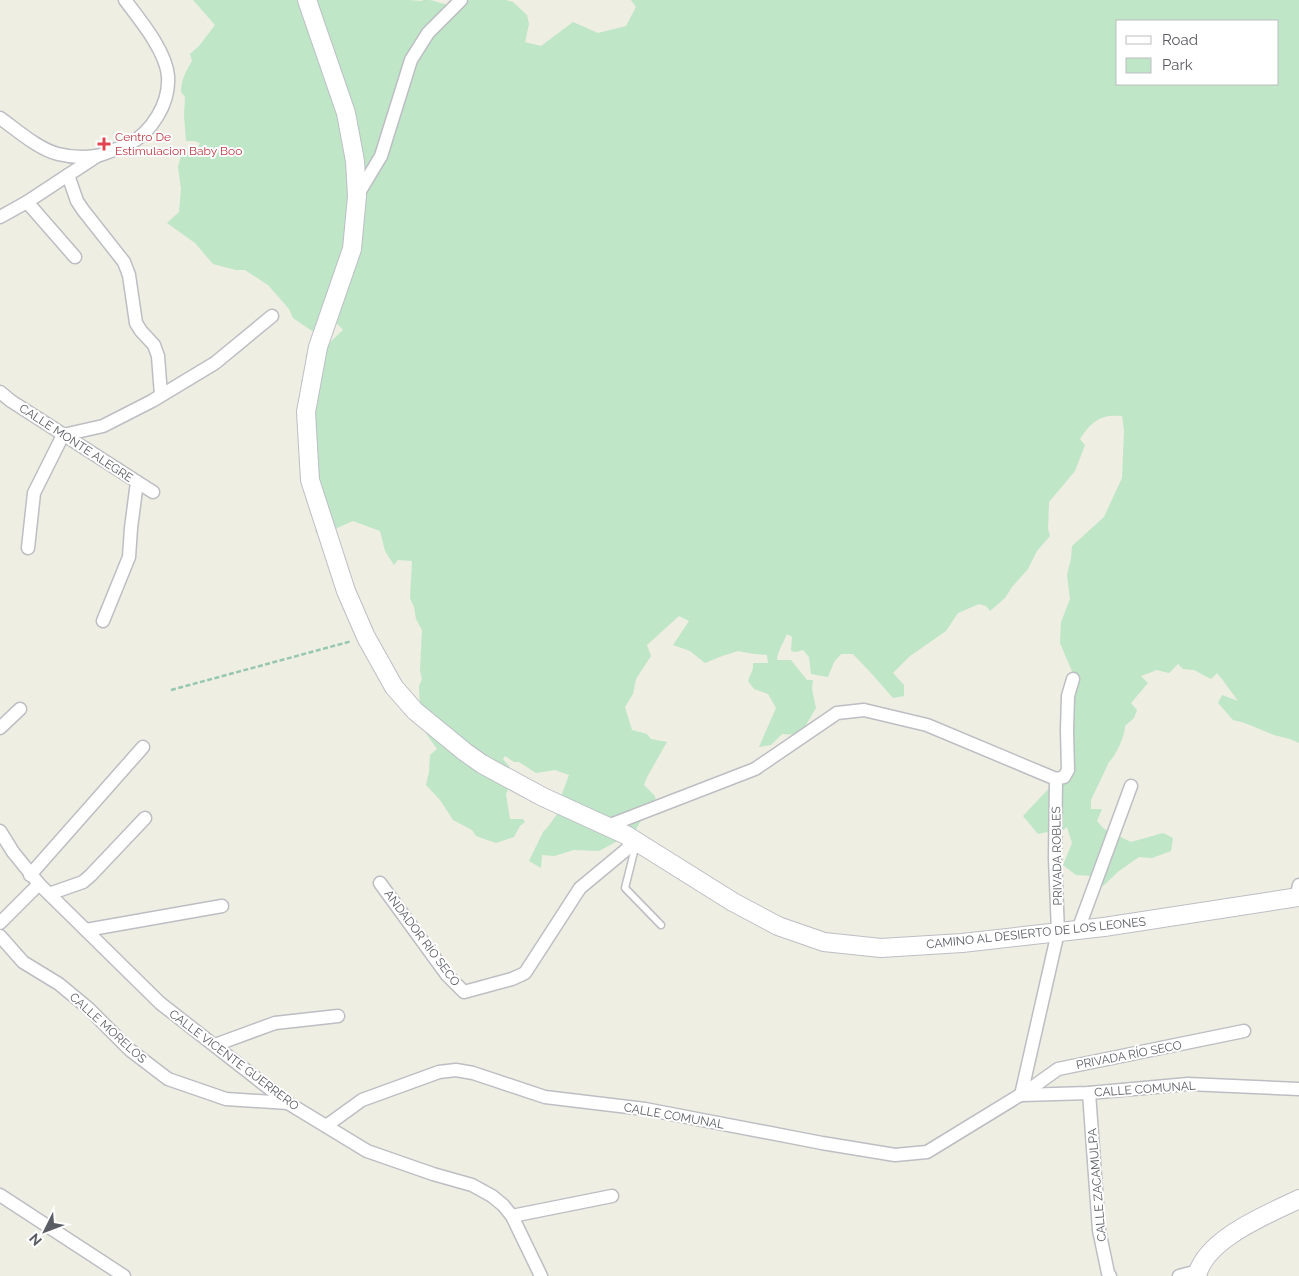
<svg xmlns="http://www.w3.org/2000/svg" width="1299" height="1276" viewBox="0 0 1299 1276" font-family="Raleway,sans-serif">
  <style>
    .green { fill: #bee6c7; fill-rule: evenodd }
    .lines { fill: none; stroke-linecap: round; stroke-linejoin: round }
    .service-casing { stroke: #bdbec4; stroke-width: 9 }
    .minor-casing { stroke: #bdbec4; stroke-width: 15 }
    .secondary-casing { stroke: #bdbec6; stroke-width: 20 }
    .path { stroke: #97c7b0; stroke-width: 2.5; stroke-dasharray: 5 2.5; stroke-linecap: butt }
    .service { stroke: #fff; stroke-width: 6 }
    .minor { stroke: #fff; stroke-width: 12 }
    .secondary { stroke: #fff; stroke-width: 18 }
    .health-dot { fill: #e0444e; stroke: #fff; stroke-width: 2 }
    .labels { text-anchor: middle; dominant-baseline: central; stroke-width: 4; stroke-linejoin: round; paint-order: stroke }
    .health-label { font-size: 12px; fill: #be3a42; stroke: #fff; text-anchor: start }
    .street-label { font-size: 12px; fill: #5b5d64; stroke: #fff }
  </style>
  <rect width="100%" height="100%" fill="#eeeee2"/>
  <!-- green -->
  <path class="green" d="M193 0H408L422 1 423 0H430L455 7 468 0H506L513 2 527 15 529 24 525 42 541 46 573 22 598 33 626 26 636 7 631 0H1299V743L1290 739 1274 735 1245 723 1233 720 1218 703 1222 695 1238 701 1222 679 1217 673 1211 679 1194 670 1183 669 1178 664 1169 673 1157 670 1141 676 1148 683 1131 703 1137 710 1134 718 1125 726C1125 735 1116 756 1109 762L1091 800V809H1102L1097 821 1104 829 1131 842 1163 833 1173 838 1171 851 1152 858 1139 857 1119 871 1103 886 1093 876 1076 875 1063 865 1072 843 1067 827 1062 831 1057 830 1038 834 1023 816 1068 768 1066 724 1061 718 1066 714 1077 683 1060 643 1061 622 1070 599 1067 575 1071 559 1072 546 1104 517 1122 478 1124 430 1122 416C1100 414 1091 422 1080 439L1085 445 1075 471 1049 502 1048 529 1050 536 1037 551 1028 569 1012 587 1005 598 990 611 986 606 979 604 958 613 946 631 910 656 893 673 904 685V696L893 698 871 673 853 654H841L834 662 828 677 811 674 809 657 803 650 796 652 791 651 792 637 787 634C784 641 777 653 777 660H791L807 680H813L812 689 816 708 800 735 782 734 771 745 759 747 776 708 768 694 754 689 748 681 753 668V663H768L767 655 754 654 738 651 722 656 705 663 690 651 673 645 689 621 679 616 647 645 651 656 636 679 633 694 625 707 632 730 647 734 651 739 667 742 647 777 644 785 655 796 657 808 640 822 631 839 623 838 599 851 574 850 554 856 542 855 541 868 529 861 543 832 547 828 560 810V799L569 775 555 770 536 773 519 762H514L505 756 503 759 509 766 513 778 506 794 510 819H523L525 822 520 826 514 837 496 843 476 836 472 830 453 820 440 800 426 785 429 772 430 755 437 749 418 722 420 712 419 686 422 679 420 671 422 630 416 619 414 607 410 598 412 561 398 560 394 565 385 551 380 531 353 521 337 528 324 541 315 531 323 517 307 450 297 416 301 403V382L307 367 312 363 305 356 310 351 323 349 343 330 332 318 312 331 293 318 289 309 268 285 245 270H236L213 264 195 243 167 223 179 212 181 189 178 167 182 152 196 153 200 143 194 141H186L184 115 185 97 181 92C181 80 186 71 192 61L190 54 199 46 215 25ZM1118 21H1278V84H1118Z"/>
  <g class="lines">
    <!-- service casing -->
    <g class="service-casing">
      <polyline id="service" points="636,844 625,888 661,925"/>
    </g>
    <!-- minor casing -->
    <g class="minor-casing">
      <g id="minor">
        <path d="M0 118C17 130 38 149 58 154 70 157 84 158 96 156 102 155 108 152 114 150 119 148 124 147 128 145 152 132 170 103 168 76 166 51 140 20 125 0"/>
        <polyline points="68,175 77,201 83,210 124,262 129,275 136,323 141,331 154,345 158,356 161,395"/>
        <polyline points="357,196 381,156 411,60 428,33 461,0"/>
        <polyline points="27,202 75,257"/>
        <polyline points="0,217 27,202 97,156"/>
        <polyline points="0,392 11,401 153,492"/>
        <polyline points="28,548 34,493 63,435 103,426 152,401 215,363 272,316"/>
        <polyline points="103,621 129,557 131,528 137,482"/>
        <polyline points="0,728 20,709"/>
        <polyline points="605,827 755,769 837,713 864,710 927,725 1056,779 1064,777 1068,770 1067,730 1068,696 1073,679"/>
        <polyline points="0,831 13,852 39,884 160,1003 288,1103 367,1151 433,1174 472,1185 492,1196 503,1205 512,1216 541,1276"/>
        <polyline points="30,875 143,747"/>
        <polyline points="380,883 447,975 464,992 512,979 525,973 580,888 627,849 632,839"/>
        <polyline points="49,894 83,882 91,875 145,818"/>
        <polyline points="1296,898 1299,885"/>
        <polyline points="0,923 39,884"/>
        <polyline points="86,930 222,906"/>
        <polyline points="1078,930 1131,786"/>
        <polyline points="0,936 23,962 59,984 88,1008 130,1050 168,1079 226,1099 288,1103"/>
        <polyline points="215,1045 275,1023 338,1016"/>
        <polyline points="1089,1093 1099,1230 1108,1273 1110,1276"/>
        <polyline points="1021,1095 1058,932 1055,858 1056,779"/>
        <polyline points="1021,1095 1089,1093 1188,1084 1299,1089"/>
        <polyline points="326,1126 362,1100 439,1072 456,1070 473,1073 545,1097 645,1109 822,1143 895,1155 927,1152 1030,1089 1058,1069 1244,1031"/>
        <polyline points="0,1195 124,1276"/>
        <polyline points="512,1216 612,1196"/>
        <polyline points="1179,1276 1198,1271"/>
      </g>
    </g>
    <!-- secondary casing -->
    <g class="secondary-casing">
      <g id="secondary">
        <polyline points="307,0 346,113 355,161 357,196 352,249 318,347 306,412 310,480 346,591 366,637 394,687 415,711 465,752 482,764 543,797 626,835 733,902 778,926 824,942 881,948 962,943 1104,927 1299,897"/>
        <path d="M1197 1276C1205 1239 1268 1214 1299 1199"/>
      </g>
    </g>
    <!-- path -->
    <polyline class="path" points="171,690 352,641"/>
    <!-- service -->
    <use href="#service" class="service"/>
    <!-- minor -->
    <use href="#minor" class="minor"/>
    <!-- secondary -->
    <use href="#secondary" class="secondary"/>
  </g>
  <!-- markers -->
  <path class="health-dot" d="M101.5 136.5h5v5h5v5h-5v5h-5v-5h-5v-5h5z"/>
  <g class="labels">
    <!-- health labels -->
    <g class="health-label">
      <text x="115" y="137">Centro De<tspan x="115" dy="14">Estimulacion Baby Boo</tspan></text>
    </g>
    <!-- street labels -->
    <g class="street-label">
      <text transform="translate(76 443) rotate(33)">CALLE MONTE ALEGRE</text>
      <text transform="translate(1057 856) rotate(-91)">PRIVADA ROBLES</text>
      <text transform="translate(1036 933) rotate(-6)">CAMINO AL DESIERTO DE LOS LEONES</text>
      <text transform="translate(422 938) rotate(53)">ANDADOR RÍO SECO</text>
      <text transform="translate(108 1028) rotate(42)">CALLE MORELOS</text>
      <text transform="translate(1129 1055) rotate(-11)">PRIVADA RÍO SECO</text>
      <text transform="translate(234 1060) rotate(37)">CALLE VICENTE GUERRERO</text>
      <text transform="translate(1145 1089) rotate(-4)">CALLE COMUNAL</text>
      <text transform="translate(674 1116) rotate(10)">CALLE COMUNAL</text>
      <text transform="translate(1097 1185) rotate(-95)">CALLE ZACAMULPA</text>
    </g>
  </g>
  <!-- legend -->
  <rect x="1116" y="20" width="162" height="65" fill="#ffffff" stroke="#bdbec1"/>
  <rect x="1126" y="36" width="25" height="8" fill="#ffffff" stroke="#bdbec1"/>
  <text x="1162" y="45" font-size="15" fill="#5b5d64">Road</text>
  <rect x="1126" y="58" width="25" height="15" fill="#bee6c7" stroke="#bdbec1"/>
  <text x="1162" y="70" font-size="15" fill="#5b5d64">Park</text>
  <!-- north arrow -->
  <g transform="translate(45 1231) rotate(228)" stroke="#ffffff" stroke-width="4" paint-order="stroke">
  <path d="M0-4L9 19L0 12L-9 19Z" fill="#5b5d64"/>
  <text y="-8" font-size="14" font-weight="bold" text-anchor="middle" fill="#5b5d64">N</text>
  </g>
</svg>
